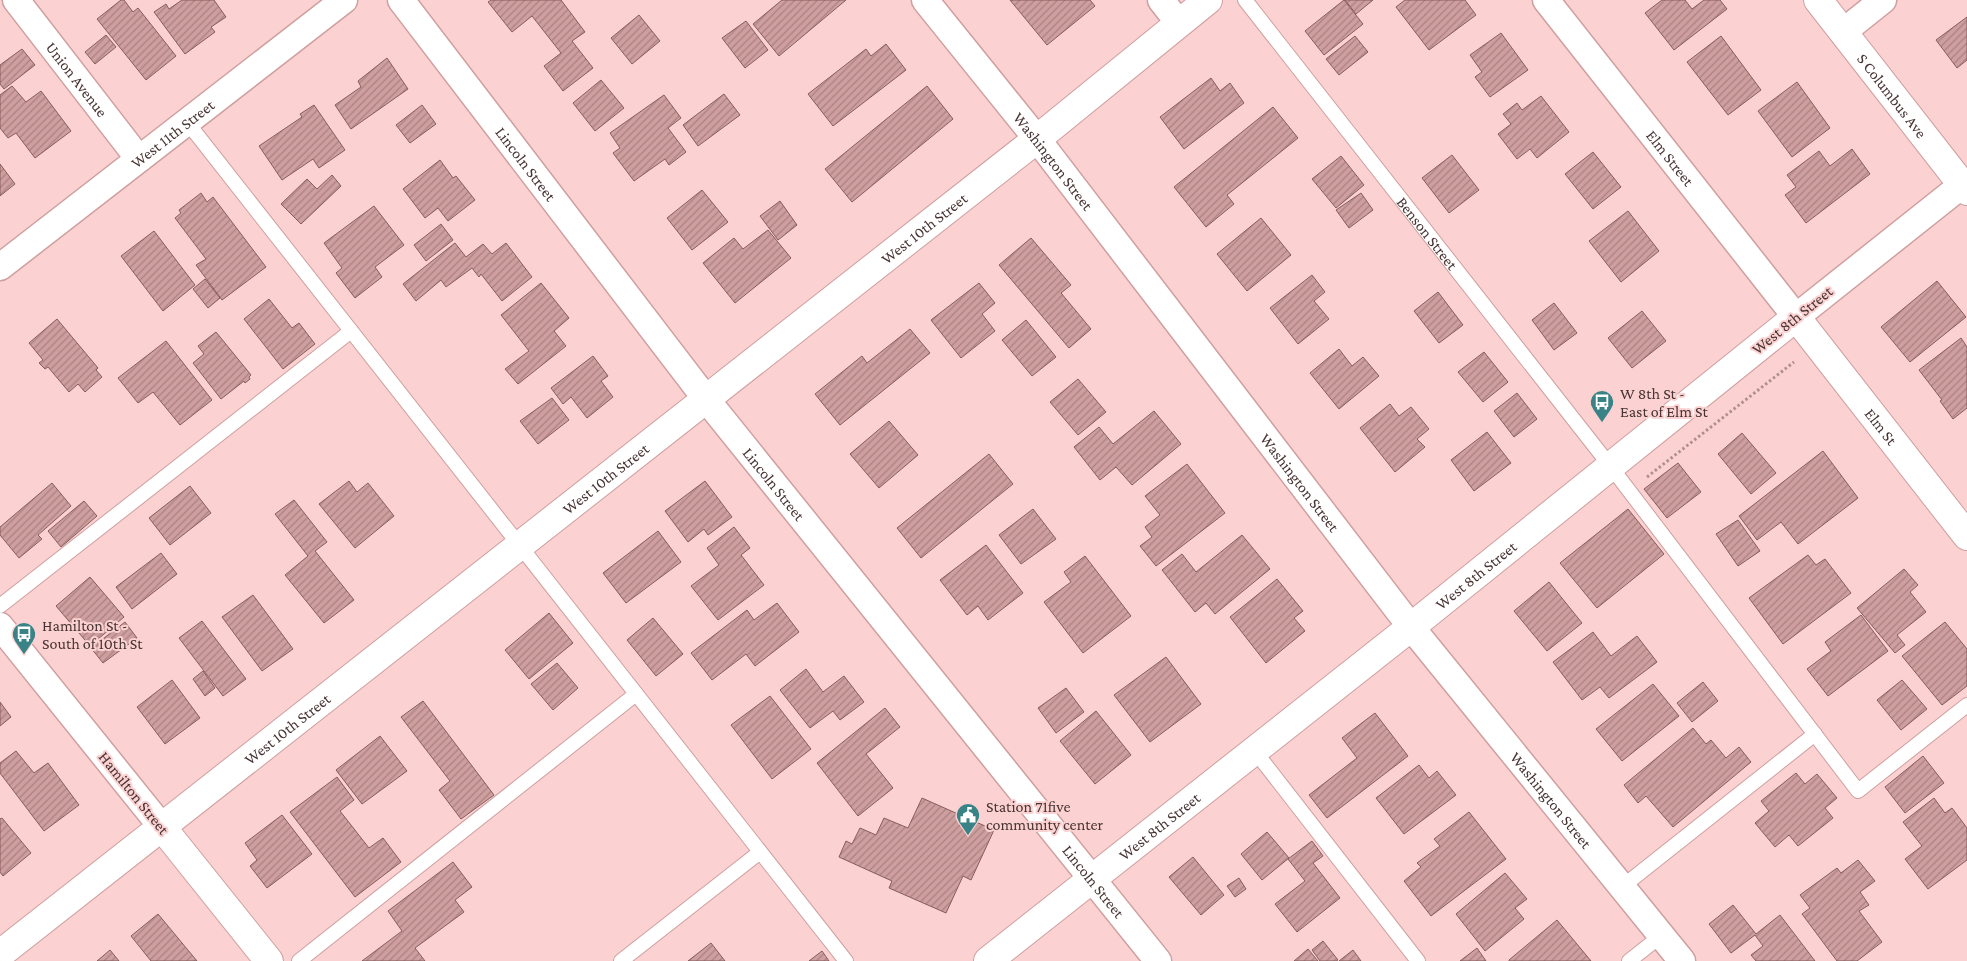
<svg xmlns="http://www.w3.org/2000/svg" width="1967" height="961" viewBox="0 0 1967 961" font-family="'Crimson Pro',serif">
  <style>
    .building { fill: url(#building-hatch); stroke: #875c5c }
    .lines { fill: none; stroke-linecap: round; stroke-linejoin: round }
    .service-casing { stroke: #cf9f9f; stroke-width: 16 }
    .minor-casing { stroke: #cf9f9f; stroke-width: 29 }
    .tertiary-casing { stroke: #cf9f9f; stroke-width: 30 }
    .secondary-casing { stroke: #cf9f9f; stroke-width: 30 }
    .path { stroke: #b0908f; stroke-width: 3; stroke-dasharray: 2.5 2.5; stroke-linecap: butt }
    .service { stroke: #fff; stroke-width: 14 }
    .minor { stroke: #fff; stroke-width: 26 }
    .tertiary { stroke: #fff; stroke-width: 28 }
    .secondary { stroke: #fff; stroke-width: 28 }
    .labels { text-anchor: middle; dominant-baseline: central; stroke-width: 4; stroke-linejoin: round; paint-order: stroke }
    .street-label { font-size: 16px; fill: #473333; stroke: #fbd2d1 }
    .poi-label { font-size: 16px; fill: #473333; stroke: #fbd2d1; text-anchor: start }
  </style>
  <defs>
    <pattern id="building-hatch" width="6" height="6" patternUnits="userSpaceOnUse" patternTransform="scale(1.25)"><rect width="6" height="6" fill="#ce9f9e"/><path d="M-1 1l2-2M0 6l6-6M5 7l2-2" fill="none" stroke="#a98281"/></pattern>
  </defs>
  <rect width="100%" height="100%" fill="#fbd2d1"/>
  <!-- building -->
  <g class="building">
    <polygon points="121,0 124,0 133,12 138,8 176,56 146,80 97,19"/>
    <polygon points="182,0 214,0 226,17 211,27 215,32 185,54 154,12 166,4 169,9"/>
    <polygon points="491,0 561,0 585,32 572,41 593,68 563,91 544,66 561,53 532,16 512,32 488,2"/>
    <polygon points="782,0 846,0 779,56 753,24"/>
    <polygon points="1010,0 1090,0 1095,6 1047,45"/>
    <polygon points="1344,0 1363,24 1324,55 1305,31"/>
    <polygon points="1345,0 1373,0 1356,14"/>
    <polygon points="1405,0 1465,0 1476,15 1429,50 1396,7"/>
    <polygon points="1662,0 1685,0 1692,9 1704,0 1720,0 1727,9 1674,50 1645,13"/>
    <polygon points="639,15 660,41 632,64 611,38"/>
    <polygon points="1967,17 1967,60 1957,68 1936,40"/>
    <polygon points="746,21 768,50 745,68 722,38"/>
    <polygon points="1501,33 1528,70 1490,97 1475,77 1482,72 1470,55"/>
    <polygon points="106,35 116,47 95,64 85,52"/>
    <polygon points="1355,36 1368,52 1339,75 1326,59"/>
    <polygon points="1721,36 1761,90 1728,115 1687,62"/>
    <polygon points="886,44 906,70 833,126 808,94 866,49 871,56"/>
    <polygon points="22,49 35,65 4,89 0,84 0,65"/>
    <polygon points="387,58 408,89 351,129 335,105 361,87 358,81"/>
    <polygon points="1211,78 1220,91 1230,83 1244,103 1184,149 1160,117"/>
    <polygon points="601,80 624,108 595,131 573,103"/>
    <polygon points="1797,82 1830,128 1792,157 1758,111"/>
    <polygon points="12,86 26,102 41,91 71,131 35,158 16,133 8,138 0,128 0,95"/>
    <polygon points="927,86 953,119 852,202 825,169"/>
    <polygon points="724,94 740,115 698,146 683,125"/>
    <polygon points="664,95 681,118 668,128 686,152 669,165 665,159 634,181 613,153 620,148 610,133"/>
    <polygon points="1541,96 1569,132 1537,158 1530,149 1517,159 1498,134 1511,124 1503,114 1517,103 1522,110"/>
    <polygon points="314,105 345,150 319,168 313,159 282,180 259,146 302,117 300,114"/>
    <polygon points="422,105 436,124 410,143 396,125"/>
    <polygon points="1273,107 1298,138 1227,195 1234,204 1206,227 1174,187"/>
    <polygon points="1852,149 1870,174 1806,223 1785,195 1796,187 1787,175 1819,151 1830,166"/>
    <polygon points="1593,152 1621,187 1593,209 1565,174"/>
    <polygon points="1452,155 1479,190 1449,213 1422,178"/>
    <polygon points="1341,156 1364,185 1336,208 1312,179"/>
    <polygon points="440,160 453,178 456,176 475,200 448,221 438,208 425,218 403,189"/>
    <polygon points="0,164 15,184 0,196"/>
    <polygon points="332,175 341,186 301,224 281,204 307,179 317,189"/>
    <polygon points="702,190 728,222 692,250 667,218"/>
    <polygon points="201,193 207,202 213,197 266,267 222,300 196,265 206,259 175,218 181,213 179,210"/>
    <polygon points="1361,193 1373,210 1349,228 1336,210"/>
    <polygon points="780,201 797,225 778,240 760,216"/>
    <polygon points="374,206 404,245 375,267 382,277 355,298 336,273 342,268 324,243"/>
    <polygon points="1628,211 1659,251 1621,282 1589,241"/>
    <polygon points="1261,218 1291,255 1247,291 1217,254"/>
    <polygon points="441,224 453,240 426,261 414,245"/>
    <polygon points="768,230 791,258 735,303 703,263 734,238 743,249"/>
    <polygon points="154,231 195,285 163,311 121,256"/>
    <polygon points="1031,238 1071,285 1061,293 1091,329 1069,348 999,265"/>
    <polygon points="455,243 466,257 483,244 492,254 506,243 532,277 502,301 481,274 479,277 472,268 446,287 441,280 416,301 403,284"/>
    <polygon points="1312,275 1325,292 1314,301 1329,319 1298,344 1270,308"/>
    <polygon points="205,279 220,298 208,308 193,289"/>
    <polygon points="1937,281 1966,317 1910,362 1881,327"/>
    <polygon points="541,283 569,318 554,331 566,346 518,384 505,369 529,351 501,315"/>
    <polygon points="979,283 995,303 982,314 995,331 961,358 931,320"/>
    <polygon points="1438,292 1463,325 1439,343 1414,311"/>
    <polygon points="269,299 292,328 299,323 315,344 283,369 244,319"/>
    <polygon points="1554,303 1577,333 1554,350 1532,320"/>
    <polygon points="1642,311 1666,341 1632,368 1608,338"/>
    <polygon points="57,319 98,368 96,370 102,377 85,392 78,384 69,392 48,367 45,369 39,363 43,360 29,343"/>
    <polygon points="1026,320 1056,357 1032,376 1002,340"/>
    <polygon points="910,329 930,353 840,425 815,394 862,356 867,363"/>
    <polygon points="216,332 251,375 249,377 250,379 245,383 244,381 221,399 193,363 204,354 198,346"/>
    <polygon points="1961,338 1967,347 1967,408 1953,419 1940,401 1942,400 1919,370"/>
    <polygon points="166,341 212,400 180,425 153,392 138,403 118,378"/>
    <polygon points="1339,349 1352,366 1363,357 1379,376 1339,409 1310,373"/>
    <polygon points="1484,352 1508,382 1483,402 1458,372"/>
    <polygon points="593,356 608,376 601,381 613,397 587,418 571,397 563,404 551,388"/>
    <polygon points="1078,379 1106,412 1078,435 1050,402"/>
    <polygon points="1517,393 1537,419 1514,437 1494,411"/>
    <polygon points="552,398 569,420 538,444 520,421"/>
    <polygon points="1390,404 1399,416 1411,407 1429,429 1417,439 1425,447 1395,472 1360,428"/>
    <polygon points="1154,411 1181,444 1132,485 1116,467 1100,480 1074,447 1099,427 1113,444"/>
    <polygon points="889,421 918,455 879,488 850,454"/>
    <polygon points="1487,432 1511,463 1474,491 1451,460"/>
    <polygon points="1742,433 1776,473 1751,494 1718,454"/>
    <polygon points="1823,451 1858,498 1798,544 1781,522 1757,540 1739,516"/>
    <polygon points="989,454 1013,484 921,558 897,528"/>
    <polygon points="1678,463 1701,492 1667,518 1644,489"/>
    <polygon points="1187,464 1225,513 1156,566 1140,546 1152,537 1145,527 1160,515 1145,496"/>
    <polygon points="349,481 357,492 368,483 394,516 355,548 319,504"/>
    <polygon points="705,481 732,517 708,535 704,529 688,542 665,511"/>
    <polygon points="52,483 71,506 38,535 42,539 19,558 0,535 0,527"/>
    <polygon points="190,486 211,513 170,545 149,518"/>
    <polygon points="294,500 327,542 315,551 354,600 324,623 285,575 308,556 275,514"/>
    <polygon points="84,501 97,516 61,547 48,531"/>
    <polygon points="1033,509 1056,539 1021,564 999,535"/>
    <polygon points="1628,509 1664,554 1597,608 1560,563"/>
    <polygon points="1738,520 1760,551 1738,566 1716,534"/>
    <polygon points="734,527 750,548 741,555 764,585 718,620 691,586 719,565 707,548"/>
    <polygon points="658,531 681,562 626,603 603,573"/>
    <polygon points="1242,535 1270,569 1215,614 1206,603 1195,612 1162,570 1182,554 1196,572"/>
    <polygon points="986,545 1023,593 988,620 978,606 967,615 940,580"/>
    <polygon points="161,553 177,574 132,609 116,587"/>
    <polygon points="1808,555 1816,565 1825,559 1851,593 1783,644 1749,598"/>
    <polygon points="1085,556 1131,616 1083,653 1044,602 1071,582 1064,572"/>
    <polygon points="1904,569 1918,585 1910,592 1926,612 1897,635 1905,645 1895,653 1857,608"/>
    <polygon points="90,577 124,617 90,646 56,606"/>
    <polygon points="1277,579 1303,611 1294,618 1305,631 1266,663 1230,617"/>
    <polygon points="1549,582 1582,623 1547,651 1514,611"/>
    <polygon points="253,595 293,649 262,671 222,617"/>
    <polygon points="777,603 799,632 755,666 746,654 712,680 691,653 747,610 754,620"/>
    <polygon points="549,613 573,643 529,679 505,650"/>
    <polygon points="1861,615 1888,651 1828,696 1807,669 1831,651 1825,642"/>
    <polygon points="653,618 683,654 656,676 627,640"/>
    <polygon points="202,621 246,679 223,696 179,638"/>
    <polygon points="125,622 137,638 103,663 91,648"/>
    <polygon points="1945,622 1967,649 1967,686 1942,705 1902,656"/>
    <polygon points="1593,632 1611,656 1637,636 1657,662 1609,698 1600,687 1582,700 1553,662"/>
    <polygon points="1166,657 1201,704 1150,742 1114,695"/>
    <polygon points="557,663 578,688 553,710 531,684"/>
    <polygon points="806,669 823,692 844,676 864,702 840,720 833,711 810,728 780,690"/>
    <polygon points="203,671 215,688 205,696 193,679"/>
    <polygon points="172,680 200,718 165,744 137,707"/>
    <polygon points="1902,680 1927,709 1901,730 1877,700"/>
    <polygon points="1703,682 1718,701 1692,722 1677,703"/>
    <polygon points="1653,684 1679,716 1622,761 1596,729"/>
    <polygon points="1066,688 1084,712 1056,733 1038,708"/>
    <polygon points="770,696 811,749 772,779 731,725"/>
    <polygon points="423,701 494,795 461,819 439,790 450,781 401,717"/>
    <polygon points="0,702 11,717 0,726"/>
    <polygon points="885,708 900,727 866,754 893,788 858,816 817,763"/>
    <polygon points="1096,711 1131,755 1095,784 1060,741"/>
    <polygon points="1375,713 1408,756 1327,818 1309,795 1357,758 1342,738"/>
    <polygon points="1693,728 1706,744 1711,740 1726,758 1739,747 1751,762 1673,827 1646,796 1638,803 1624,785"/>
    <polygon points="380,736 407,771 362,804 336,770"/>
    <polygon points="16,751 34,773 48,763 79,805 44,831 0,773 0,763"/>
    <polygon points="1923,756 1944,783 1905,813 1885,787"/>
    <polygon points="1419,765 1429,778 1437,771 1456,795 1404,834 1376,798"/>
    <polygon points="1796,773 1805,784 1817,774 1837,798 1825,808 1833,818 1798,846 1789,835 1775,847 1755,823 1769,811 1761,801"/>
    <polygon points="337,777 354,800 340,811 369,848 383,838 401,862 355,897 290,812"/>
    <polygon points="922,798 994,830 971,880 963,876 946,913 889,888 892,881 839,857 846,841 852,844 860,828 876,835 884,818 908,828"/>
    <polygon points="1934,798 1945,813 1952,808 1967,828 1967,860 1928,889 1905,859 1922,846 1903,822"/>
    <polygon points="1469,812 1506,859 1431,916 1404,881 1421,867 1417,863 1440,846 1434,839"/>
    <polygon points="282,815 312,854 267,888 250,866 257,860 245,843"/>
    <polygon points="2,818 31,853 3,876 0,872 0,819"/>
    <polygon points="1267,832 1289,858 1262,880 1241,854"/>
    <polygon points="1312,841 1323,856 1313,863 1340,898 1297,932 1275,904 1305,881 1288,859"/>
    <polygon points="1193,857 1224,895 1201,915 1169,877"/>
    <polygon points="1858,860 1875,881 1860,892 1869,905 1859,911 1882,942 1857,961 1837,961 1802,914 1810,908 1800,895 1837,868 1841,873"/>
    <polygon points="453,862 472,887 455,900 464,912 415,948 425,961 362,961 402,931 388,911"/>
    <polygon points="1505,873 1527,899 1515,908 1524,919 1485,951 1456,914"/>
    <polygon points="1239,878 1246,889 1235,897 1227,886"/>
    <polygon points="1733,905 1756,934 1780,915 1815,961 1756,961 1751,955 1763,946 1755,935 1731,953 1709,924"/>
    <polygon points="158,914 197,961 151,961 131,936"/>
    <polygon points="1557,920 1591,961 1509,961 1509,960"/>
    <polygon points="1323,941 1338,960 1336,961 1320,961 1312,950"/>
    <polygon points="711,943 725,961 688,961"/>
    <polygon points="1477,948 1486,961 1460,961"/>
    <polygon points="1308,949 1318,961 1294,961"/>
    <polygon points="110,950 119,961 97,961"/>
    <polygon points="1353,950 1361,961 1339,961"/>
    <polygon points="822,951 829,961 809,961"/>
  </g>
  <g class="lines">
    <!-- service casing -->
    <g class="service-casing">
      <g id="service">
        <path id="s1" d="M1245 0 1611 467 1858 791 1967 705"/>
        <polyline points="187,122 846,961"/>
        <polyline points="0,606 351,331"/>
        <polyline points="1254,750 1418,961"/>
        <polyline points="1622,887 1815,734"/>
        <polyline points="299,961 636,694"/>
        <polyline points="621,961 760,852"/>
        <polyline points="1629,961 1662,935"/>
      </g>
    </g>
    <!-- minor casing -->
    <g class="minor-casing">
      <g id="minor">
        <path id="s2" d="M16 0 139 159"/>
        <path id="s3" d="M401 0 706 399 1158 961"/>
        <path id="s4" d="M925 0 1037 139 1411 627 1682 961"/>
        <polyline points="1161,0 1179,23"/>
        <path id="s5" d="M1546 0 1796 317 1962 185"/>
        <polyline points="1843,32 1883,0"/>
        <path id="s6" d="M0 267 344 0"/>
        <polyline points="0,626 161,826"/>
      </g>
    </g>
    <!-- tertiary casing -->
    <g class="tertiary-casing">
      <g id="tertiary">
        <polyline points="161,826 269,961"/>
        <path id="s7" d="M0 954 1037 139 1208 0"/>
      </g>
    </g>
    <!-- secondary casing -->
    <g class="secondary-casing">
      <g id="secondary">
        <path id="s8" d="M1818 0 1967 191"/>
        <path id="s9" d="M988 961 1411 627 1796 317 1967 536"/>
      </g>
    </g>
    <!-- path -->
    <polyline class="path" points="1647,477 1794,362"/>
    <!-- service -->
    <use href="#service" class="service"/>
    <!-- minor -->
    <use href="#minor" class="minor"/>
    <!-- tertiary -->
    <use href="#tertiary" class="tertiary"/>
    <!-- secondary -->
    <use href="#secondary" class="secondary"/>
  </g>
  <!-- icons -->
  <defs>
    <g id="bus-pin" transform="scale(1.25)"><path d="M0 17L-7.5 6A9.5 9.5 0 1 1 7.5 6Z" fill="#398285" stroke="#fbd2d1"/><path d="M-5-6H5V4H4V6H2V4H-2V6H-4V4H-5ZM-3.5-4V0h7V-4ZM-3.5 1.2v1.5H-2V1.2ZM2 1.2v1.5H3.5V1.2Z" fill="#fff"/></g>
    <g id="civic-pin" transform="scale(1.25)"><path d="M0 17L-7.5 6A9.5 9.5 0 1 1 7.5 6Z" fill="#398285" stroke="#fbd2d1"/><path d="M-.6-6.5H3V-4.5H.6V-3L4-1V1h2V6H-6V1h2V-1L-.6-3ZM-1.2 2.5V6h2.4V2.5Z" fill="#fff"/></g>
  </defs>
  <g fill-rule="evenodd">
    <use href="#bus-pin" x="1602" y="402"/>
    <use href="#bus-pin" x="24" y="634"/>
    <use href="#civic-pin" x="968" y="815"/>
  </g>
  <g class="labels">
    <!-- street labels -->
    <g class="street-label">
      <text stroke="none"><textPath href="#s2" startOffset="100">Union Avenue</textPath></text>
      <text stroke="none"><textPath href="#s8" startOffset="121">S Columbus Ave</textPath></text>
      <text stroke="none"><textPath href="#s6" startOffset="218">West 11th Street</textPath></text>
      <text stroke="none"><textPath href="#s5" startOffset="201">Elm Street</textPath></text>
      <text stroke="none"><textPath href="#s4" startOffset="206">Washington Street</textPath></text>
      <text stroke="none"><textPath href="#s3" startOffset="206">Lincoln Street</textPath></text>
      <text stroke="none"><textPath href="#s7" startOffset="1175">West 10th Street</textPath></text>
      <text stroke="none"><textPath href="#s1" startOffset="296">Benson Street</textPath></text>
      <text transform="translate(1792 320) rotate(-39)">West 8th Street</text>
      <text stroke="none"><textPath href="#s9" startOffset="1172">Elm St</textPath></text>
      <text stroke="none"><textPath href="#s7" startOffset="770">West 10th Street</textPath></text>
      <text stroke="none"><textPath href="#s4" startOffset="611">Washington Street</textPath></text>
      <text stroke="none"><textPath href="#s3" startOffset="611">Lincoln Street</textPath></text>
      <text stroke="none"><textPath href="#s9" startOffset="622">West 8th Street</textPath></text>
      <text stroke="none"><textPath href="#s7" startOffset="365">West 10th Street</textPath></text>
      <text transform="translate(134 793) rotate(51)">Hamilton Street</text>
      <text stroke="none"><textPath href="#s4" startOffset="1016">Washington Street</textPath></text>
      <text stroke="none"><textPath href="#s9" startOffset="218">West 8th Street</textPath></text>
      <text stroke="none"><textPath href="#s3" startOffset="1121">Lincoln Street</textPath></text>
    </g>
    <!-- poi labels -->
    <g class="poi-label">
      <text x="1620" y="393">W 8th St -<tspan x="1620" dy="18">East of Elm St</tspan></text>
      <text x="42" y="625">Hamilton St -<tspan x="42" dy="18">South of 10th St</tspan></text>
      <text x="986" y="806">Station 71five<tspan x="986" dy="18">community center</tspan></text>
    </g>
  </g>
</svg>
